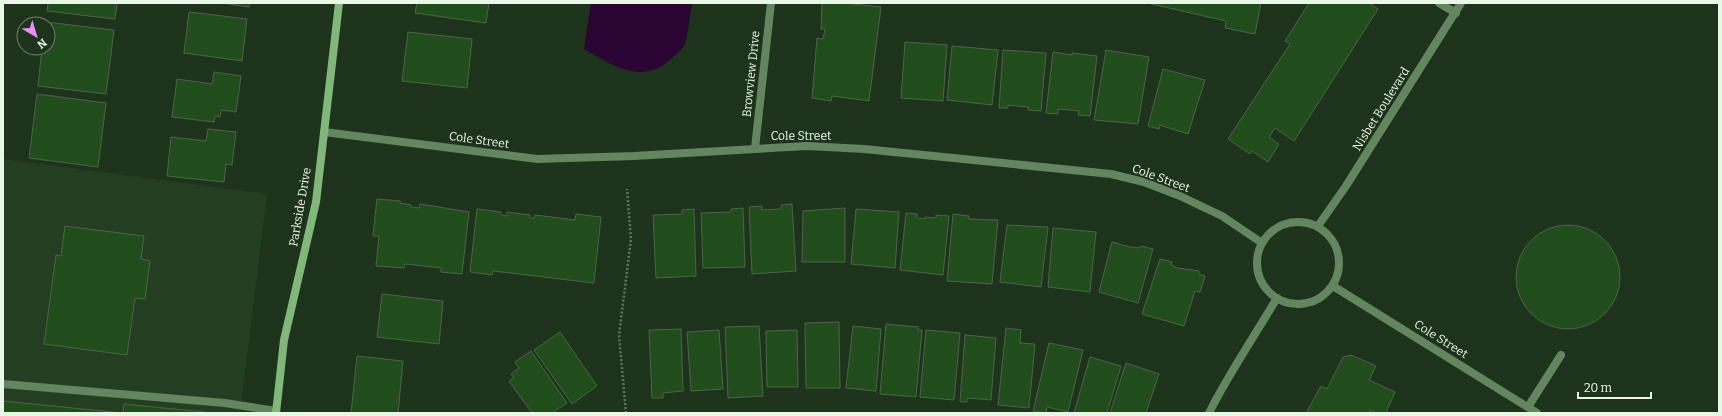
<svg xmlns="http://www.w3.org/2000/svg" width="1722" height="416" viewBox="0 0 1722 416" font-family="Bitter,serif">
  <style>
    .built { fill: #243e21 }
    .water { fill: #2a0432 }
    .building { fill: #214d1c; stroke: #4c6349 }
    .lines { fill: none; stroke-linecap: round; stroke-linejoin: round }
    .path { stroke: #637560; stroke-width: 2.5; stroke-dasharray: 2 2; stroke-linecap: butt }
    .service { stroke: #63855f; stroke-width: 8 }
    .minor { stroke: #63855f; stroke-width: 8 }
    .secondary { stroke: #81b77a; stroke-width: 8 }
    .labels { text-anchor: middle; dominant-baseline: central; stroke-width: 4; stroke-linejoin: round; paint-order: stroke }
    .street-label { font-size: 12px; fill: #e9f7e7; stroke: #1e331b }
  </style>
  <rect width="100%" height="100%" fill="#1e331b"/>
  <!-- built -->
  <polygon class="built" points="3,159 267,194 240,413 3,413"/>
  <!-- water -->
  <path class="water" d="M591 3H692C690 12 688 39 684 46 682 50 675 55 671 59 642 86 612 65 584 49Z"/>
  <!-- building -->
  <g class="building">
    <polygon points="48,3 117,3 115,19 47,11"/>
    <polygon points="221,3 250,3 249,7"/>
    <polygon points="417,3 489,3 486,23 415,13"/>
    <polygon points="822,3 844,3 881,7 869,101 832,96 831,101 812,98 817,38 823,39 825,29 821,29"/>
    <polygon points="1147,3 1261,3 1255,34 1225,28 1226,21"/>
    <polygon points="1309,3 1369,3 1378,9 1294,141 1275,128 1269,137 1279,144 1268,162 1252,151 1250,154 1228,139 1290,44 1285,41"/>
    <polygon points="189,12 247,19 242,61 184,53"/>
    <polygon points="45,22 114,30 106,94 38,86 42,48 48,48 48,24 45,24"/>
    <polygon points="408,32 472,39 467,88 402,81"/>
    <polygon points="905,42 947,45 943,101 901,98"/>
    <polygon points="952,46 998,50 992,105 947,100"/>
    <polygon points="1003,50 1046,53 1041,111 1028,110 1028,107 1008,105 1008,108 999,108"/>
    <polygon points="1106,50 1149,57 1138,124 1094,120"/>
    <polygon points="1053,52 1072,55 1072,53 1097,56 1090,116 1078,115 1079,111 1058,109 1058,114 1046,113"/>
    <polygon points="1163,69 1205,80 1188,134 1160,125 1159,129 1148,126"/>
    <polygon points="214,72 241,76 236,112 221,110 220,117 215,116 214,122 172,117 177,79 212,84"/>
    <polygon points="37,94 106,103 98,167 29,158"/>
    <polygon points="208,129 236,132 232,165 226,164 224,182 167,176 171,137 206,141"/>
    <polygon points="377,199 400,201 400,203 411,205 411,207 419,208 420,204 469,212 462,274 441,272 441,268 405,264 404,268 376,266 379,236 373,236"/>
    <polygon points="792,204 796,271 752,274 749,207 762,206 762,210 781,209 781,205"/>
    <polygon points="743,208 745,267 703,268 701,213 731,212 731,209"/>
    <polygon points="845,208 845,262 802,262 803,211"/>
    <polygon points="477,209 501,212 501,215 507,216 507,212 530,215 530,218 535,218 535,215 575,220 576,214 601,217 594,283 493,271 492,275 470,272"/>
    <polygon points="694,209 696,276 656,278 653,215 682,214 682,210"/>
    <polygon points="856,209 899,212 895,268 851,264"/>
    <polygon points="906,213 917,214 917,218 925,219 925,217 936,218 936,215 949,216 943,275 900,270"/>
    <polygon points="953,214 969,216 969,219 998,220 992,284 947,281"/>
    <polygon points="1007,225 1048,227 1041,287 1000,282"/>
    <circle cx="1568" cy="277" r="52"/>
    <polygon points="65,226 144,236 141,259 150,261 145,299 135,298 127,355 44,344 56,255 61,256"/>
    <polygon points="1053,228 1096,232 1090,292 1048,287"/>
    <polygon points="1112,242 1130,247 1140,248 1141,246 1153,249 1138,303 1099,292"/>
    <polygon points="1160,259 1172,262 1171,265 1178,268 1199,271 1199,274 1205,276 1200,292 1195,291 1184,326 1142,314"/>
    <polygon points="382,294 443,301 439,344 377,337"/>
    <polygon points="839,322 840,388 806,388 805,323"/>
    <polygon points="886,324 918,327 918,330 922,330 916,397 880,394"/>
    <polygon points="759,326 763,396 728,398 725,327"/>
    <polygon points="853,326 881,329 876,391 846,388"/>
    <polygon points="1006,328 1021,330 1020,343 1035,344 1029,408 998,405"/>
    <polygon points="681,329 683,391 663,393 663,398 652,398 649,330"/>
    <polygon points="719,330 723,389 691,391 687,332"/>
    <polygon points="797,330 798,387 767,387 766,331"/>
    <polygon points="926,330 960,333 954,400 920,397"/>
    <polygon points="560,332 597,386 572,404 534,350"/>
    <polygon points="965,335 996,338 991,400 967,398 967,402 960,402"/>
    <polygon points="1049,343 1083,350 1068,412 1047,407 1046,413 1033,411"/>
    <polygon points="531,351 567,403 552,413 532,413 509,381 514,378 511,374 519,368 515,362"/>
    <polygon points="1351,355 1376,366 1369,380 1395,392 1386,413 1376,413 1370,410 1369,413 1306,413 1321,386 1327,389 1343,357"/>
    <polygon points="357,356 403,361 398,413 351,413"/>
    <polygon points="1090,357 1121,366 1107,413 1074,413"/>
    <polygon points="1126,363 1159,374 1146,413 1110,413"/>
    <polygon points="3,401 123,413 124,404 205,412 205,413 3,413"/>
  </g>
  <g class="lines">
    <!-- path -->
    <polyline class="path" points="626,413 619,335 631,239 627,189"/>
    <!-- service -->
    <g class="service">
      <polyline points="3,384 225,403 276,411"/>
      <polyline points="1528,407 1561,355"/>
    </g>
    <!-- minor -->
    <g class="minor">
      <polyline points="1439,3 1456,13"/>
      <polyline points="324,132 537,159 634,156 807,146 864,149 1111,174 1144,182 1180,196 1222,216 1262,243"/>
      <polyline points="755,148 771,3"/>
      <circle cx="1298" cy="263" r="41"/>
      <polyline points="1318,226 1346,186 1461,3"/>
      <polyline points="1333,286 1537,413"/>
      <path d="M1209 413C1229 373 1254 337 1277 298"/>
    </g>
    <!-- secondary -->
    <polyline class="secondary" points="276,413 284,340 316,202 339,3"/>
  </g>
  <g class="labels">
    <!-- street labels -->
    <g class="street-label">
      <text transform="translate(751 74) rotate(-84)">Browview Drive</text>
      <text transform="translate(1381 109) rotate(-58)">Nisbet Boulevard</text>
      <text x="801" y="136">Cole Street</text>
      <text transform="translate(479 140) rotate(8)">Cole Street</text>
      <text transform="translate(1161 178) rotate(20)">Cole Street</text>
      <text transform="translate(300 207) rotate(-80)">Parkside Drive</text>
      <text transform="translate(1441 339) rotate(32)">Cole Street</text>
    </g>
  </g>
  <!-- border -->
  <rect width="1722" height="416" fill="none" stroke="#e9f7e7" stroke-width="8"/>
  <!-- north arrow -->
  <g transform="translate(36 36) rotate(142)"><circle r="19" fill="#1e331b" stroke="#6f816d"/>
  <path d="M0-3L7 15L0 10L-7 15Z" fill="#e88eff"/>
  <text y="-6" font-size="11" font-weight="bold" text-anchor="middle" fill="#e9f7e7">N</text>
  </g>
  <!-- scale -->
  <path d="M1578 392v6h73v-6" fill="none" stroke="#e9f7e7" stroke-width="2"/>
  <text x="1584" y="392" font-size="12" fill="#e9f7e7" stroke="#1e331b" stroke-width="3" paint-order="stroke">20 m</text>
</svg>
